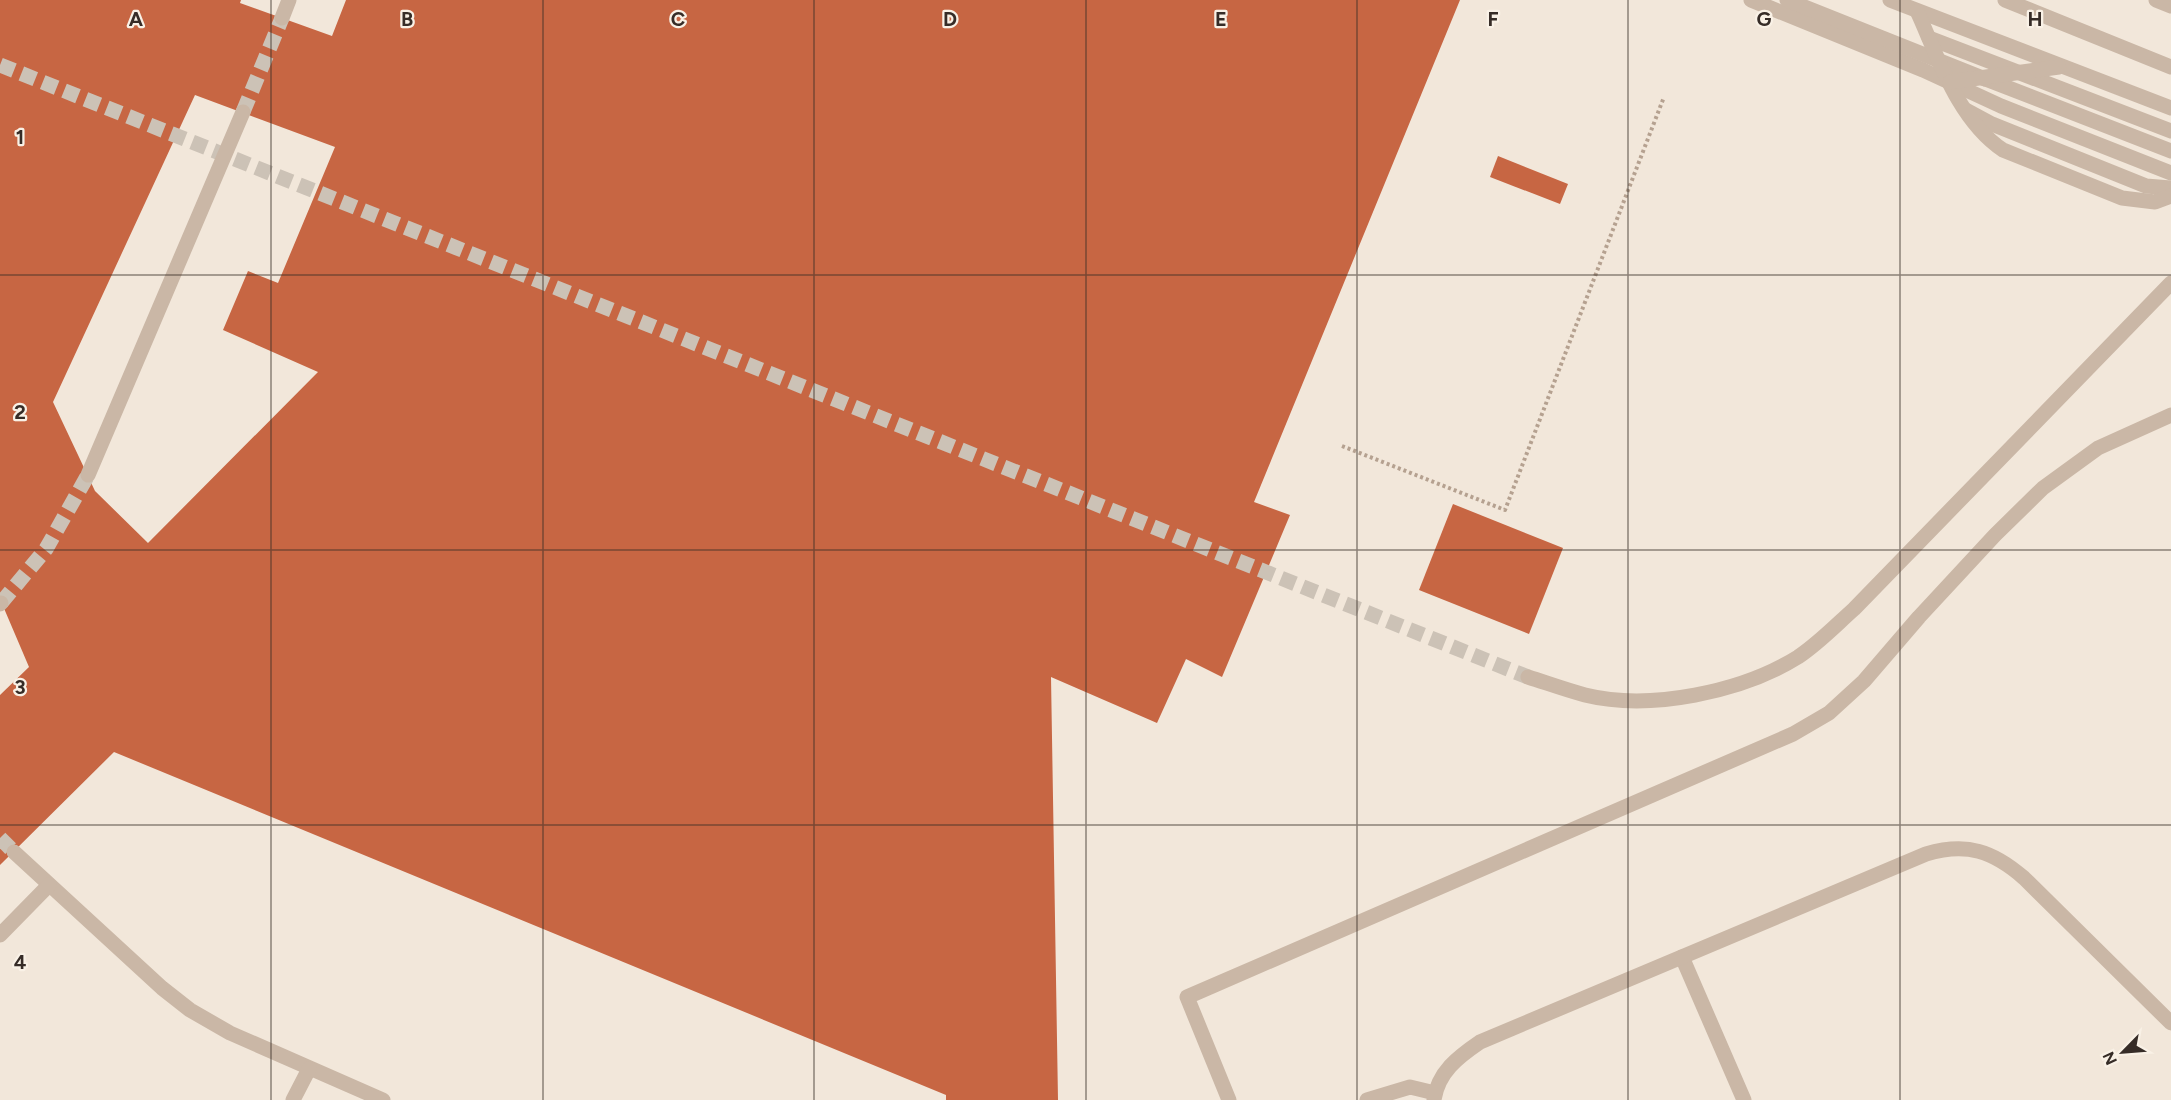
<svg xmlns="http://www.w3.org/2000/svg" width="2171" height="1100" viewBox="0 0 2171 1100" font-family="Figtree,sans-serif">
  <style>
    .building { fill: #c76643; fill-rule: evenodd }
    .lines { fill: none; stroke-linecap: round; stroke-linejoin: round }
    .minor-tunnel { stroke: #ccc2b6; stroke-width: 15; stroke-dasharray: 15 8; stroke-linecap: butt }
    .path { stroke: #b5a190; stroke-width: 4; stroke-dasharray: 3 3; stroke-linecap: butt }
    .minor { stroke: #cab7a6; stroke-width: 15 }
    .minor-bridge { stroke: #cab7a6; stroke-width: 15 }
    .grid { fill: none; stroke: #362c27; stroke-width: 1.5; stroke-opacity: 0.55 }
    .grid-label { font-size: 20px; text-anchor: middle; font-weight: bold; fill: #362c27; stroke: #f9f1e6; stroke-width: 4.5; stroke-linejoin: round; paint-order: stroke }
  </style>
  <rect width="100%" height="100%" fill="#f2e7da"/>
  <!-- building -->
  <g class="building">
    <path d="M0 0H241L240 3 332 36 346 0H1460L1254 502 1290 515 1222 677 1186 659 1157 723 1051 677 1058 1100H946V1095L114 752 0 865V695L29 667 0 599ZM195 95 335 147 278 283 248 271 223 330 318 372 148 543 95 491 53 402Z"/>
    <polygon points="1498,156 1568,184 1560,204 1490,177"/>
    <polygon points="1453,504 1563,548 1529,634 1419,590"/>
  </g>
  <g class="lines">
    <!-- minor-tunnel -->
    <g class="minor-tunnel">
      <polyline points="0,65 1528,677"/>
      <polyline points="243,112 282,18"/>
      <polyline points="1,603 46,549 88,475"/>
      <polyline points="0,838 14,852"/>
    </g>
    <!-- path -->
    <polyline class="path" points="1342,446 1505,510 1664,97"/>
    <!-- minor -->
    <g class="minor">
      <polyline points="1751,0 1923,70 2001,106 2171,173"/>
      <polyline points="1787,0 1985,79"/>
      <polyline points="1890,0 2171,108"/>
      <polyline points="2005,0 2171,67"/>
      <polyline points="2156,0 2171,6"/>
      <polyline points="282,18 289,0"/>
      <polyline points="1929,38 2171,131"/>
      <polyline points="1966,110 1992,124 2146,186 2171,188"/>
      <polyline points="88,475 243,112"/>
      <polyline points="0,604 1,603"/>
      <path d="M1528 677C1547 683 1566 690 1585 695 1650 711 1742 692 1798 657 1819 643 1836 625 1854 609L2171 283"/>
      <polyline points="14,852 162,988 190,1010 230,1033 383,1100"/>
      <polyline points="0,935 49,885"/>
      <polyline points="1682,957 1744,1100"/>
      <polyline points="293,1100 309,1069"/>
      <polyline points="1229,1100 1187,997 1793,734 1829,713 1864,681 1919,617 1995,535 2043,488 2098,448 2171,415"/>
      <polyline points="1367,1100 1410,1087 1435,1093"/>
      <path d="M1434 1100C1438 1072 1458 1057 1480 1042L1926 854C1967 842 1993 851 2024 878L2171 1023"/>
    </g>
    <!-- minor-bridge -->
    <g class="minor-bridge">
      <path d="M1917 11C1938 57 1958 120 2003 150L2122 198 2155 202 2171 196"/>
      <polyline points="1983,78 2171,151"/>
      <polyline points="1950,82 2059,67"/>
    </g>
  </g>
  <!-- grid -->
  <path class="grid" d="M271 0V1100M543 0V1100M814 0V1100M1086 0V1100M1357 0V1100M1628 0V1100M1900 0V1100M0 275H2171M0 550H2171M0 825H2171"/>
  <g class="grid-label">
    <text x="136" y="26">A</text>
    <text x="407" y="26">B</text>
    <text x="678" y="26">C</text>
    <text x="950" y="26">D</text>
    <text x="1221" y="26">E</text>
    <text x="1493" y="26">F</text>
    <text x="1764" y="26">G</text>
    <text x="2035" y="26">H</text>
    <text x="20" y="144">1</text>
    <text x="20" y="419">2</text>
    <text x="20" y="694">3</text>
    <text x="20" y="969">4</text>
  </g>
  <!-- north arrow -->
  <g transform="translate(2123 1052) rotate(245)" stroke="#f9f1e6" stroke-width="4.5" paint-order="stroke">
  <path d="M0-4.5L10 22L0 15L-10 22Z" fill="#362c27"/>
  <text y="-9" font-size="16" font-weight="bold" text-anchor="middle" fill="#362c27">N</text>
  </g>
</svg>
